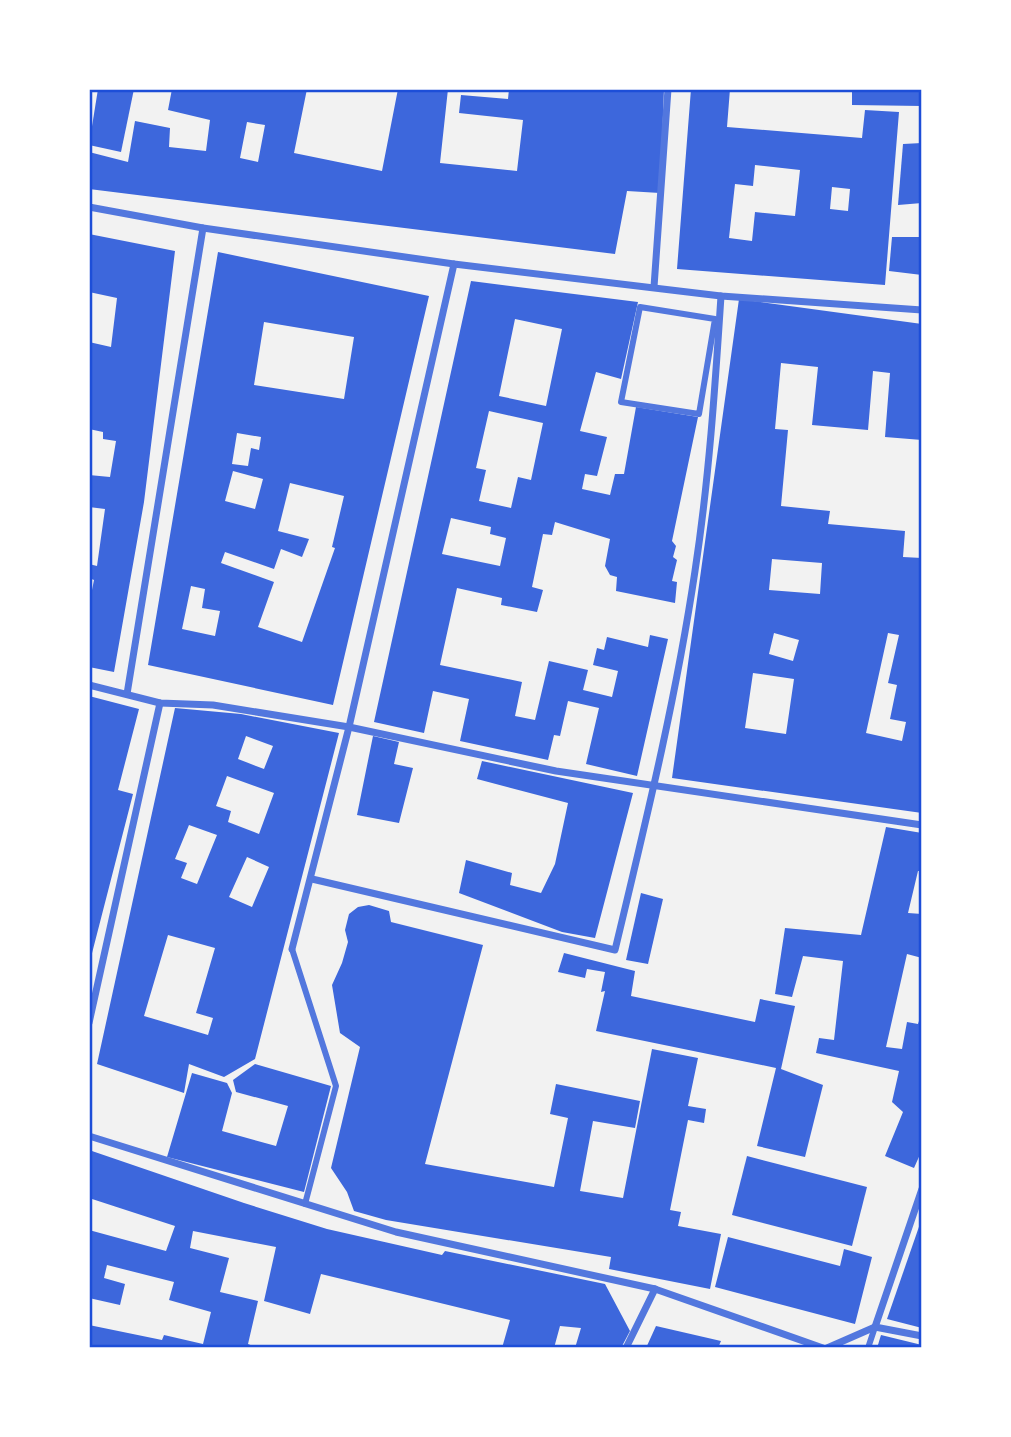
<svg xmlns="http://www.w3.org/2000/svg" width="1011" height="1437" viewBox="0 0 1011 1437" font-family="'Times New Roman',serif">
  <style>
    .building { fill: #3d67dc; fill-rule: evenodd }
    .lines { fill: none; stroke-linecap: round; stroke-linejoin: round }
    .pedestrian { stroke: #5277de; stroke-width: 6 }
    .minor { stroke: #5277de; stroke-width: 7 }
    .neatline { fill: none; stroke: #1d4ed8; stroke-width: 2.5 }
  </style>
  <rect width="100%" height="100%" fill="#f2f2f2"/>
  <!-- building -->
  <g class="building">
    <polygon points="98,89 134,89 121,152 89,145"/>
    <path d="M172 89H307L294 153 382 171 398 89H448L440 163 517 171 523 120 459 113 461 95 508 99 509 89H664L660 193 627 191 615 254 89 189V152L128 162 135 121 170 128 169 147 206 151 210 120 168 110ZM247 122 265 125 258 162 240 158Z"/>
    <path d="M691 89H730L727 127 862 138 865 110 899 112 885 285 677 269ZM755 165 800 170 795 216 755 212 752 241 729 238 735 184 753 186ZM832 187 850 189 848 211 830 209Z"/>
    <polygon points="852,89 922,89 922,106 852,105"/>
    <polygon points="922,143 922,203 898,205 903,144"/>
    <polygon points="89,234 175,251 144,502 114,672 89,667 89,605 94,580 89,578 89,564 97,566 105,509 89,507 89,475 110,477 116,441 103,439 103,432 89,429 89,342 111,347 117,298 89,292"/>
    <polygon points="892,237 922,237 922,275 889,271"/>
    <path d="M218 252 429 296 333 705 148 665ZM264 322 354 337 344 399 254 385ZM237 433 261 437 259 450 251 448 248 466 232 464ZM233 471 263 479 255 509 225 501ZM290 483 344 496 332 547 335 548 302 642 258 627 274 582 221 563 225 552 274 569 281 549 302 557 309 539 278 531ZM191 586 205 589 202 608 220 611 215 636 182 629Z"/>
    <path d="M471 281 638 302 621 379 596 372 580 431 607 437 597 476 585 474 582 489 610 495 615 474H624L636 407 698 417 672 541 676 546 673 557 677 560 672 581 677 582 675 603 616 591 617 577 610 575 605 566 610 539 555 522 552 535 543 534 532 587 543 590 537 612 501 605 502 598 457 588 440 665 522 682 515 716 535 720 549 661 588 670 583 690 612 697 618 671 593 665 597 648 604 650 607 637 648 647 650 635 668 639 637 776 586 764 599 708 568 701 560 736 554 735 548 760 460 741 469 699 433 691 424 733 374 722ZM515 319 562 329 546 406 499 396ZM489 411 543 423 531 480 518 477 511 508 479 501 486 470 476 468ZM451 518 491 527 490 534 506 538 500 566 442 554Z"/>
    <path d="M739 299 922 324V440L885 437 890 373 873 371 868 430 812 425 818 367 781 363 775 429 788 430 781 506 830 511 828 524 905 531 903 557 922 558V813L672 778ZM772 559 822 563 820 594 769 590ZM774 633 799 640 793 661 769 654ZM888 633 899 635 888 683 897 685 890 719 906 722 902 741 866 733ZM753 673 794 679 786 734 745 728Z"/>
    <polygon points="89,696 139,709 118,790 133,794 90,961"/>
    <path d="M175 708 241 714 339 733 255 1059 224 1077 189 1064 184 1093 97 1064ZM246 736 273 746 264 769 238 759ZM227 776 274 793 259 834 228 822 231 811 216 806ZM189 825 217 835 197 884 181 878 187 863 175 859ZM247 857 269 867 252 907 229 897ZM168 935 215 948 196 1013 213 1018 208 1035 144 1016Z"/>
    <polygon points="373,736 399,742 394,764 413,768 399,823 357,815"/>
    <polygon points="482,761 633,793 595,938 562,932 459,893 466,860 512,873 510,885 541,893 555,864 568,803 477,779"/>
    <polygon points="886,827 922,833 922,871 918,871 908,913 922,914 922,958 907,954 886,1047 902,1049 907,1022 918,1024 922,1012 922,1150 914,1168 885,1156 903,1112 892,1102 899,1071 816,1053 819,1038 834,1040 843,961 803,956 792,997 775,994 785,928 861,935"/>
    <polygon points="641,893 663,899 648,964 626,960"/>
    <polygon points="369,905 389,911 391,922 483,945 425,1164 554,1187 568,1118 550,1114 556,1084 640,1101 635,1128 593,1121 580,1191 623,1198 652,1049 698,1058 688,1106 706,1109 704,1123 688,1120 670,1210 681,1212 678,1226 721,1234 710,1289 609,1269 611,1257 386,1220 354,1211 347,1192 331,1168 360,1047 340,1033 332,985 342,963 348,942 345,930 349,914 358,907"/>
    <polygon points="564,953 635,971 631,996 755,1022 760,999 795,1006 781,1069 823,1085 805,1157 757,1146 776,1068 596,1031 605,991 601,992 605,972 587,969 585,978 558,972"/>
    <polygon points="255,1064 331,1086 304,1192 167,1157 192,1073 227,1083 232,1093 222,1131 276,1146 288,1106 236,1092 233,1080"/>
    <polygon points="89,1150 244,1203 327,1229 442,1255 445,1251 605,1284 630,1331 621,1348 575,1348 581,1328 560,1326 554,1348 502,1348 510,1320 321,1274 310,1314 264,1301 276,1247 193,1231 190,1248 229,1258 220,1292 258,1301 248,1344 258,1348 89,1348 89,1325 162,1340 164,1335 203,1344 211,1312 169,1300 174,1282 107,1265 104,1278 125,1284 120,1305 89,1298 89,1230 166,1251 175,1226 89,1198"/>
    <polygon points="747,1156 867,1187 852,1246 732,1215"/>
    <polygon points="922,1218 922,1328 887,1319"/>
    <polygon points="728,1237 840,1266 844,1249 872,1257 855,1324 715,1287"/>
    <polygon points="656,1326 721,1341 718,1348 646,1348"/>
    <polygon points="881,1335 922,1345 922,1348 877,1348"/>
  </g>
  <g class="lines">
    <!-- pedestrian -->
    <g class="pedestrian">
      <polygon points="640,307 715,319 699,414 621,402"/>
      <polyline points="292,949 336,1086 305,1204"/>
      <polyline points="868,1348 875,1327"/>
    </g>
    <!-- minor -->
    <g class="minor">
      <polyline points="89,207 203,228 454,264 721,296 922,310"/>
      <polyline points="654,287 668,89"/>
      <polyline points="89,685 160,703 213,705 349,727 556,771 922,825"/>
      <polyline points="127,694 203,228"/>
      <path d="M312 879 615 950C645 825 676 699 695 571 709 479 715 388 721 296"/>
      <polyline points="292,949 349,727 454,264"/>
      <polyline points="89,1023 160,703"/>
      <polyline points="89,1136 396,1232 655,1289 823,1348"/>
      <polyline points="875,1327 922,1189"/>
      <polyline points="875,1327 922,1336"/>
      <polyline points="626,1348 655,1289"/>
      <polyline points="827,1348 875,1327"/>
    </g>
  </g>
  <!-- border -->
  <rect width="1011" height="1437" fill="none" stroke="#ffffff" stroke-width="182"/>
  <rect x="91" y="91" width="829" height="1255" class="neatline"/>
</svg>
